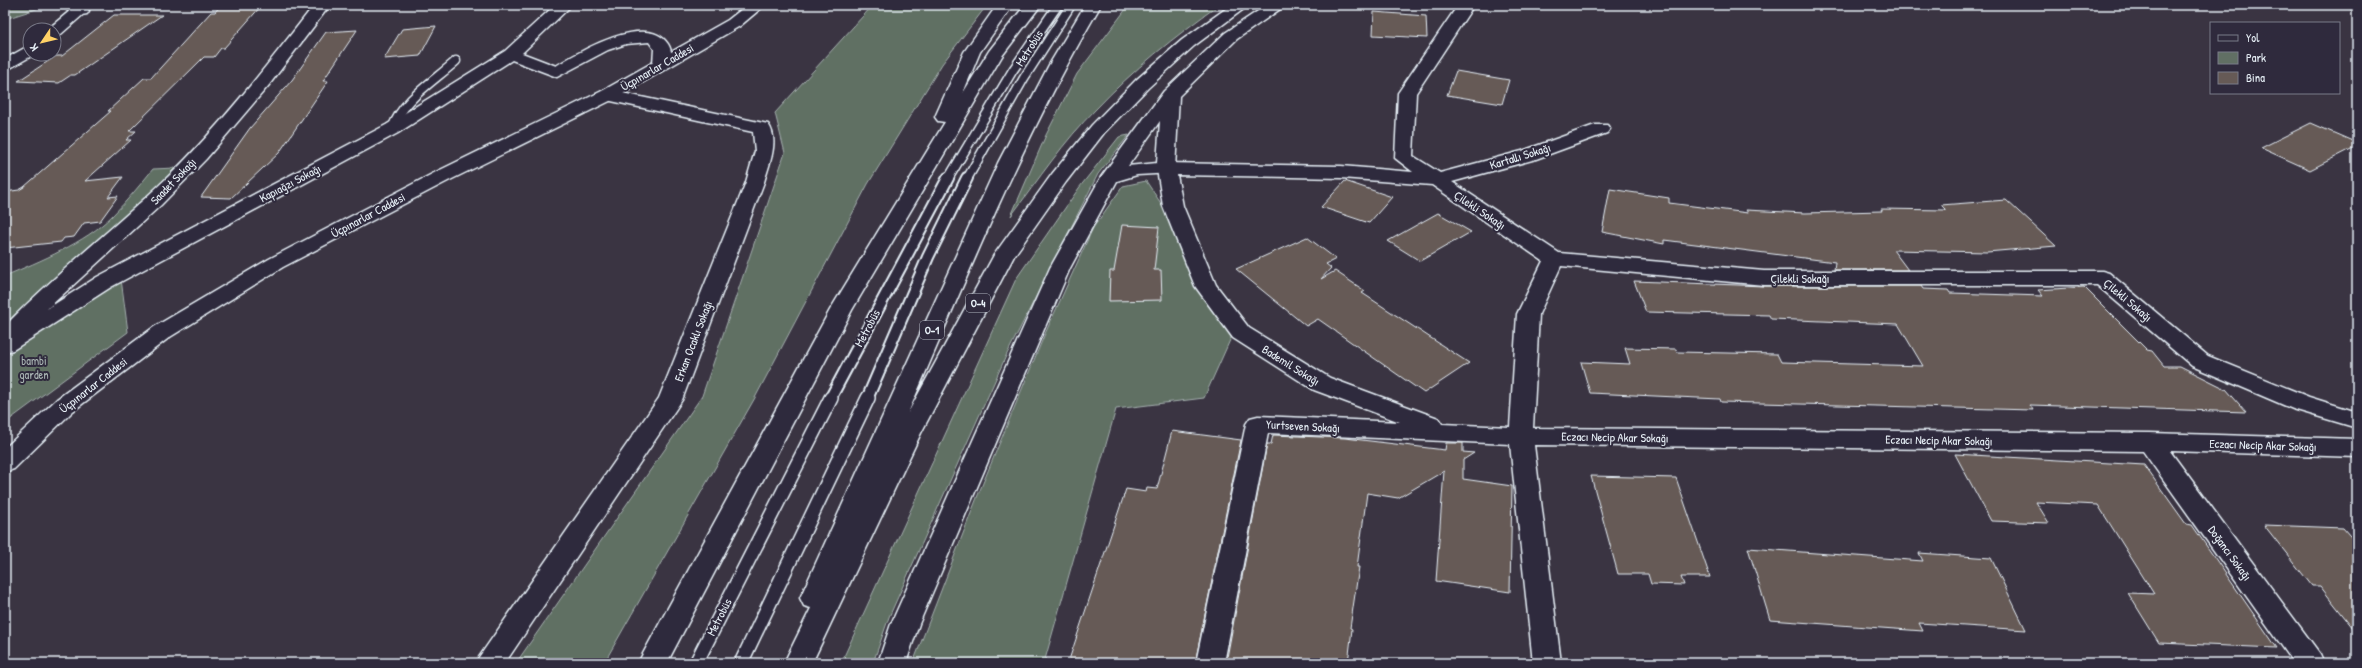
<svg xmlns="http://www.w3.org/2000/svg" width="2362" height="668" viewBox="0 0 2362 668" font-family="'Patrick Hand',sans-serif">
  <style>
    .green { fill: #616f64; stroke: #a4b0ae }
    .building { fill: #665a56; stroke: #e8f1f8 }
    .lines { fill: none; stroke-linecap: round; stroke-linejoin: round }
    .lane-far2-casing { stroke: #e8f1f8; stroke-width: 11 }
    .lane-far1-casing { stroke: #e8f1f8; stroke-width: 14 }
    .lane-casing { stroke: #e8f1f8; stroke-width: 16 }
    .street-casing { stroke: #e8f1f8; stroke-width: 3 }
    .secondary-casing { stroke: #e8f1f8; stroke-width: 3 }
    .highway-casing { stroke: #e8f1f8; stroke-width: 3 }
    .path { stroke: #e8f1f8; stroke-width: 2; stroke-dasharray: 1 2.5; stroke-linecap: butt }
    .lane-far2 { stroke: #2f2a3d; stroke-width: 8 }
    .lane-far1 { stroke: #2f2a3d; stroke-width: 10 }
    .lane { stroke: #2f2a3d; stroke-width: 13 }
    .street { fill: #2f2a3d; fill-rule: evenodd }
    .secondary { fill: #2f2a3d; fill-rule: evenodd }
    .highway { fill: #2f2a3d; fill-rule: evenodd }
    .labels { text-anchor: middle; dominant-baseline: central; stroke-width: 4; stroke-linejoin: round; paint-order: stroke }
    .shield { fill: #2f2a3d; stroke: #b0b5c0; stroke-width: 1 }
    .shield-label { font-size: 11px; font-weight: bold; fill: #e8f1f8 }
    .street-label { font-size: 12px; fill: #e8f1f8; stroke: #2f2a3d }
    .park-label { font-size: 12px; fill: #abb6b5; stroke: #2f2a3d }
  </style>
  <rect width="100%" height="100%" fill="#3a3442"/>
  <filter id="ink" filterUnits="userSpaceOnUse"><feTurbulence type="fractalNoise" baseFrequency=".025" numOctaves="2"/><feDisplacementMap in="SourceGraphic" scale="8" xChannelSelector="R" yChannelSelector="G"/><feConvolveMatrix kernelMatrix="1 2 1 2 8 2 1 2 1" color-interpolation-filters="sRGB"/></filter>
  <g filter="url(#ink)">
    <!-- green -->
    <g class="green">
      <polygon points="5,5 49,5 5,19"/>
      <polygon points="873,5 987,5 942,64 868,184 756,396 604,663 516,663 702,396 785,153 775,113"/>
      <path d="M1129 5H1219C1175 36 1133 70 1096 109 1064 141 1038 180 1011 216L1046 135 1077 74Z"/>
      <polygon points="1129,135 1098,174 1006,356 889,617 873,663 841,663 1016,279 1079,188 1119,137"/>
      <path d="M175 168 138 206 47 285 5 326V276C40 261 85 243 112 216 127 201 140 185 153 169Z"/>
      <polygon points="1146,181 1239,320 1204,398 1116,409 1044,663 913,663 978,495 1044,336 1093,228 1123,186"/>
      <polygon points="121,279 128,332 5,423 5,355"/>
    </g>
    <!-- building -->
    <g class="building">
      <polygon points="221,5 262,5 224,48 221,48 214,57 204,57 129,131 136,131 126,140 131,140 85,181 123,177 108,197 118,196 100,221 84,223 74,237 64,238 61,242 5,248 5,192 19,190 24,187 111,111 108,111 144,78 151,78 211,12 215,12"/>
      <polygon points="1374,12 1426,16 1427,38 1373,35"/>
      <polygon points="114,15 162,15 75,75 71,75 59,83 18,81 56,56 62,56"/>
      <polygon points="436,26 420,56 384,59 402,29"/>
      <polygon points="357,30 323,81 328,81 279,153 231,198 201,197 250,128 292,80 326,32"/>
      <polygon points="1456,71 1509,80 1502,104 1447,95"/>
      <polygon points="2311,123 2357,143 2357,146 2310,170 2261,148"/>
      <polygon points="1345,181 1392,197 1369,223 1321,207"/>
      <polygon points="1610,189 1669,198 1669,203 1748,213 1746,210 1805,213 1882,211 1881,209 1946,210 1941,205 2006,200 2056,246 1987,252 1893,250 1908,270 1834,270 1835,262 1664,240 1664,244 1602,232"/>
      <polygon points="1438,213 1471,232 1420,261 1388,241"/>
      <polygon points="1122,225 1159,227 1154,270 1161,270 1162,300 1109,301 1110,271 1114,271"/>
      <polygon points="1307,237 1336,259 1326,264 1331,268 1321,279 1335,271 1365,291 1362,293 1469,363 1424,393 1318,319 1306,326 1236,269"/>
      <polygon points="1634,281 1764,286 1921,286 1923,289 1948,290 1950,293 2043,296 2038,290 2084,287 2147,350 2152,351 2164,366 2180,366 2226,389 2246,412 2030,405 2033,410 1721,402 1720,399 1590,393 1581,362 1630,364 1625,348 1676,349 1677,352 1777,354 1781,362 1923,366 1898,324 1771,319 1769,315 1646,312"/>
      <polygon points="1172,431 1241,440 1195,663 1068,663 1126,489 1146,492 1147,488 1157,489"/>
      <polygon points="1273,435 1345,438 1445,450 1446,443 1463,443 1463,452 1474,453 1463,460 1463,479 1512,486 1510,592 1436,581 1444,471 1398,498 1367,493 1357,567 1359,567 1350,628 1352,629 1348,663 1317,658 1317,663 1226,663 1267,444 1271,444"/>
      <polygon points="1955,454 2144,465 2186,524 2192,525 2277,648 2159,643 2128,593 2154,594 2098,505 2036,502 2049,523 1991,521"/>
      <polygon points="1591,476 1676,478 1710,577 1681,577 1684,585 1651,584 1648,574 1618,574"/>
      <polygon points="2264,525 2343,528 2357,544 2357,633 2320,586 2312,586"/>
      <polygon points="1748,548 1923,561 1919,553 1991,558 2026,630 1919,623 1923,631 1770,620"/>
    </g>
    <g class="lines">
      <!-- lane-far2 casing -->
      <g class="lane-far2-casing">
        <g id="lane-far2">
          <path d="M392 129C402 100 434 81 456 61"/>
          <polyline points="948,179 1013,70 1058,5"/>
          <polyline points="967,179 1024,78 1071,5"/>
        </g>
      </g>
      <!-- lane-far1 casing -->
      <g class="lane-far1-casing">
        <g id="lane-far1">
          <polyline points="830,399 948,178"/>
          <polyline points="867,399 928,257 967,178"/>
        </g>
      </g>
      <!-- lane casing -->
      <g class="lane-casing">
        <g id="lane">
          <polyline points="696,663 831,398"/>
          <polyline points="741,663 868,398"/>
        </g>
      </g>
      <!-- street casing -->
      <g class="street-casing">
        <g id="street">
          <path d="M62 5H82L89 11 87 14C78 16 67 12 62 5Z"/>
          <path d="M314 5H330L269 85 206 159 161 205 47 309 97 277 386 125 505 51 555 5H572L522 53 556 66C580 51 647 12 668 44 673 52 672 61 667 68H655L653 64 654 49 649 42 626 44 608 50 557 77 512 60 398 133 111 287 13 350 5 352 6 325C57 272 116 227 169 176 222 124 268 64 314 5Z"/>
          <path d="M1458 5H1474L1416 93 1413 156 1440 173 1522 151 1595 125H1607L1610 129 1607 133 1536 159 1452 182 1559 253 1764 271H2102L2109 273 2208 356 2309 397 2357 412V428L2293 409 2192 366 2097 285H1764L1561 266 1539 314 1533 428 2150 433 2357 439V457L2170 451 2320 654 2324 663H2294L2143 451 1534 445 1561 663H1533L1510 444 1268 433 1224 663H1196L1246 424 1250 418 1258 416 1400 422 1314 390 1233 338 1195 286 1163 206 1157 169 1159 165 1166 163 1341 166 1413 172 1395 158 1398 93ZM1177 175 1341 178 1432 185 1543 261 1517 314 1510 427 1442 424 1438 418 1330 378 1249 328 1216 285 1183 206Z"/>
          <path d="M608 90 768 124C780 140 769 165 764 182L682 400 505 663H475L659 398 746 182 755 151 753 132 602 99 599 95 602 91Z"/>
        </g>
      </g>
      <!-- secondary casing -->
      <g class="secondary-casing">
        <g id="secondary">
          <polygon points="77,5 94,5 60,35 54,37 54,30 47,30 48,29"/>
          <polygon points="747,5 765,5 740,26 614,99 448,181 283,267 170,337 73,411 14,469 5,472 5,448 57,399 154,327 269,259 434,173 602,91 728,20"/>
          <polygon points="30,45 30,54 35,54 5,71 5,59"/>
        </g>
      </g>
      <!-- highway casing -->
      <g class="highway-casing">
        <g id="highway">
          <polygon points="997,5 1013,5 980,52 963,93 989,51 1025,5 1041,5 1002,56 852,310 667,663 638,663 830,310 945,122 938,121 935,117 964,52"/>
          <path d="M1085 5H1101C1024 135 968 275 908 413L994 255 1052 174 1092 125 1136 80 1182 40 1231 5H1249L1194 46 1148 88 1104 133 1066 182 1014 256 921 433 812 663H784L811 608 804 606 800 598 998 163 1049 65Z"/>
          <path d="M1267 5H1286L1237 39 1179 96 1175 169 1173 173 1137 175 1117 181 1070 268 919 624 906 663H878L891 624 1050 268 1101 177 1164 91 1225 33ZM1160 121 1157 163 1128 166Z"/>
        </g>
      </g>
      <!-- path -->
      <polyline class="path" points="5,37 8,35"/>
      <!-- lane-far2 -->
      <use href="#lane-far2" class="lane-far2"/>
      <!-- lane-far1 -->
      <use href="#lane-far1" class="lane-far1"/>
      <!-- lane -->
      <use href="#lane" class="lane"/>
      <!-- street -->
      <use href="#street" class="street"/>
      <!-- secondary -->
      <use href="#secondary" class="secondary"/>
      <!-- highway -->
      <use href="#highway" class="highway"/>
    </g>
  </g>
  <g class="labels">
    <!-- shield labels -->
    <g class="shield">
      <rect x="966" y="294" width="24" height="18" rx="3"/>
      <rect x="920" y="321" width="24" height="18" rx="3"/>
    </g>
    <g class="shield-label">
      <text x="978" y="303">O-4</text>
      <text x="932" y="330">O-1</text>
    </g>
    <!-- street labels -->
    <g class="street-label">
      <text transform="translate(1029 48) rotate(-57)">Metrobüs</text>
      <text transform="translate(657 67) rotate(-30)">Üçpınarlar Caddesi</text>
      <text transform="translate(1520 156) rotate(-17)">Kartallı Sokağı</text>
      <text transform="translate(173 181) rotate(-46)">Saadet Sokağı</text>
      <text transform="translate(290 183) rotate(-28)">Kapıağzı Sokağı</text>
      <text transform="translate(1480 210) rotate(34)">Çilekli Sokağı</text>
      <text transform="translate(368 215) rotate(-28)">Üçpınarlar Caddesi</text>
      <text x="1800" y="278">Çilekli Sokağı</text>
      <text transform="translate(2128 300) rotate(40)">Çilekli Sokağı</text>
      <text transform="translate(867 328) rotate(-62)">Metrobüs</text>
      <text transform="translate(693 341) rotate(-69)">Erkan Ocaklı Sokağı</text>
      <text transform="translate(1291 365) rotate(32)">Bademil Sokağı</text>
      <text transform="translate(93 385) rotate(-38)">Üçpınarlar Caddesi</text>
      <text transform="translate(1303 426) rotate(3)">Yurtseven Sokağı</text>
      <text transform="translate(1615 437) rotate(1)">Eczacı Necip Akar Sokağı</text>
      <text transform="translate(1939 440) rotate(1)">Eczacı Necip Akar Sokağı</text>
      <text transform="translate(2263 445) rotate(2)">Eczacı Necip Akar Sokağı</text>
      <text transform="translate(2230 553) rotate(54)">Doğancı Sokağı</text>
      <text transform="translate(719 617) rotate(-63)">Metrobüs</text>
    </g>
    <!-- park labels -->
    <g class="park-label">
      <text x="34" y="360">bambi<tspan x="34" dy="14">garden</tspan></text>
    </g>
  </g>
  <!-- margin -->
  <rect width="2362" height="668" fill="none" stroke="#2f2a3d" stroke-width="20"/>
  <rect x="10" y="10" width="2342" height="648" fill="none" stroke="#e8f1f8" stroke-width="1.5" filter="url(#ink)"/>
  <!-- legend -->
  <rect x="2210" y="22" width="130" height="72" fill="#2f2a3d" stroke="#797a88"/>
  <rect x="2218" y="35" width="20" height="6" fill="#2f2a3d" stroke="#797a88"/>
  <text x="2246" y="42" font-size="12" fill="#e8f1f8">Yol</text>
  <rect x="2218" y="52" width="20" height="12" fill="#616f64" stroke="#797a88"/>
  <text x="2246" y="62" font-size="12" fill="#e8f1f8">Park</text>
  <rect x="2218" y="72" width="20" height="12" fill="#665a56" stroke="#797a88"/>
  <text x="2246" y="82" font-size="12" fill="#e8f1f8">Bina</text>
  <!-- north arrow -->
  <g transform="translate(42 42) rotate(235)"><circle r="19" fill="#2f2a3d" stroke="#797a88"/>
  <path d="M0-3L7 15L0 10L-7 15Z" fill="#ffd166"/>
  <text y="-6" font-size="11" font-weight="bold" text-anchor="middle" fill="#e8f1f8">K</text>
  </g>
</svg>
